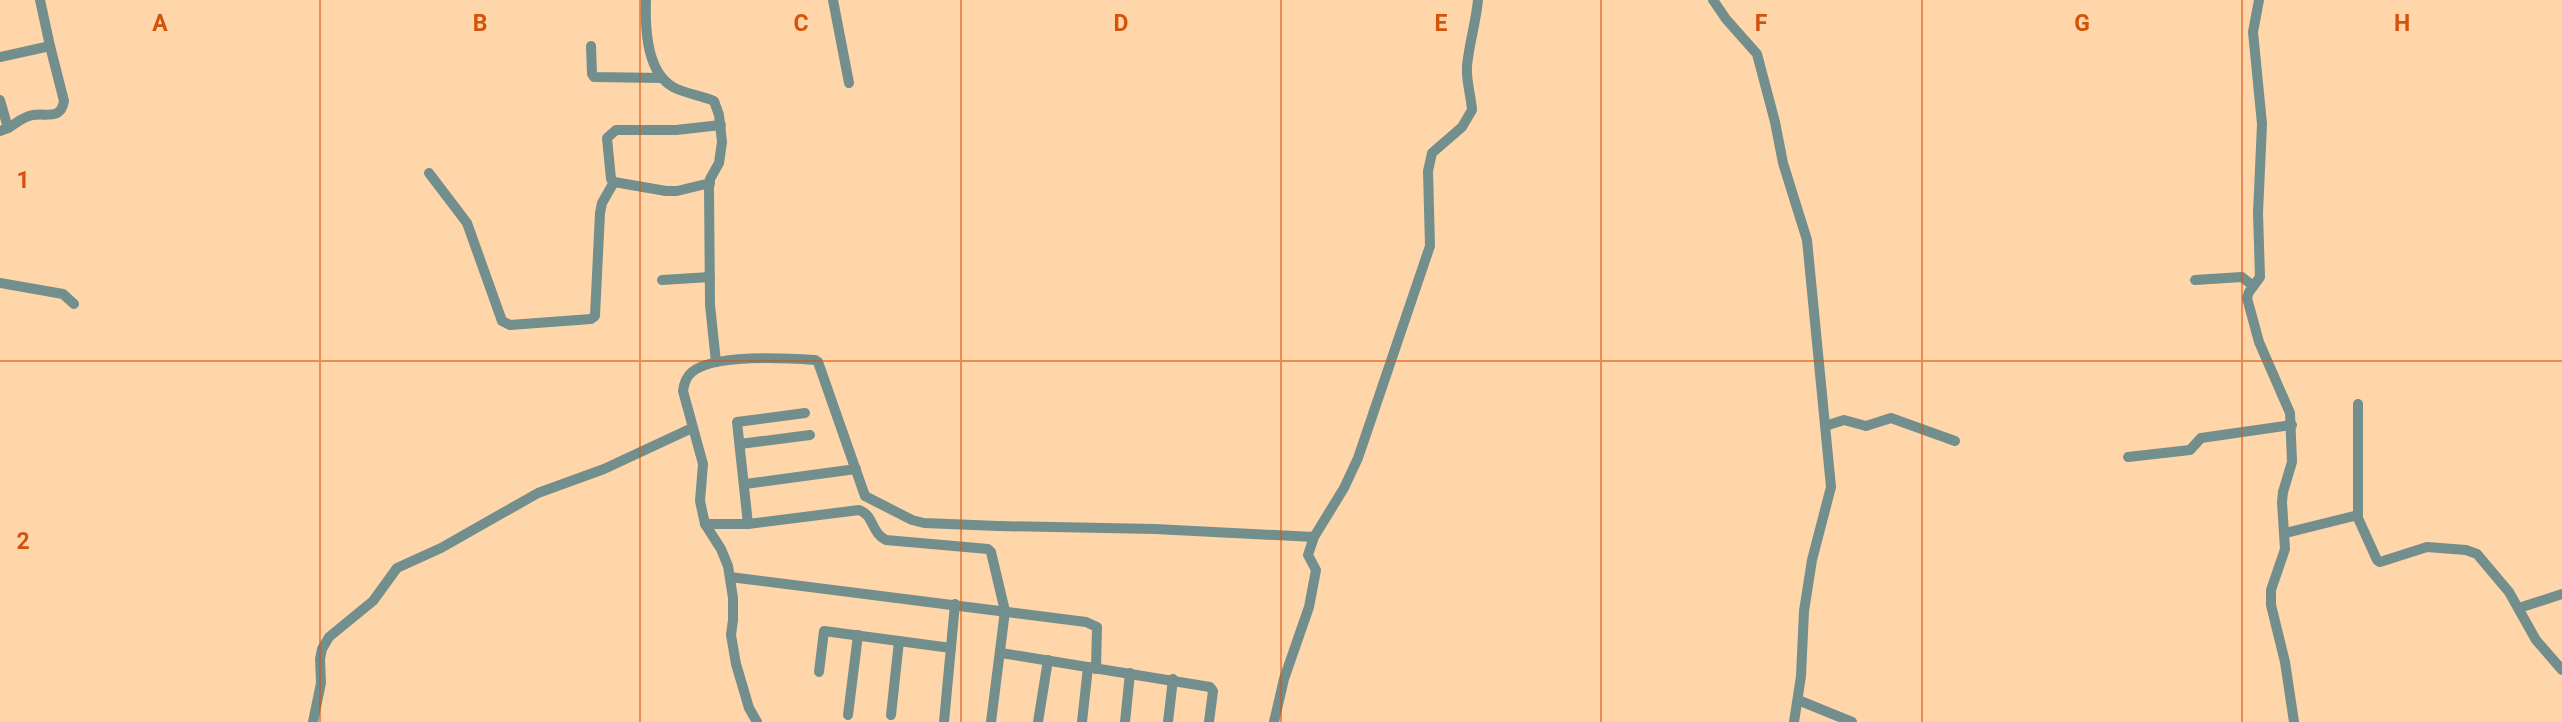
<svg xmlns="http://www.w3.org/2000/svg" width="2562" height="722" viewBox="0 0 2562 722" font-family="Roboto,sans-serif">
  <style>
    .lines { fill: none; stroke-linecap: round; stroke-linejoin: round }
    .minor { stroke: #728f8d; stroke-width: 10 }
    .grid { fill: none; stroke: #d4520b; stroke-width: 2; stroke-opacity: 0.55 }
    .grid-label { font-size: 23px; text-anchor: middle; font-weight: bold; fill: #d4520b; stroke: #ffd6aa; stroke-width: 7; stroke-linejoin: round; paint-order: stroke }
  </style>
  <rect width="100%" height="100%" fill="#ffd6aa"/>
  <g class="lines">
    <!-- minor -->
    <g class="minor">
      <path d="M646 0C645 28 646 76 677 89 689 94 702 96 714 101L719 115 722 142 719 163 710 179 709 188 710 305 716 362"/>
      <polyline points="833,0 849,83"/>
      <polyline points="1713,0 1726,19 1757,54 1775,122 1783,163 1807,240 1831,487 1812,560 1804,611 1801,676 1794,722"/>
      <polyline points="2259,0 2253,32 2262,124 2258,213 2260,277 2249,292 2247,298 2259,342 2290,413 2292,462 2283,492 2282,502 2285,549 2271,590 2271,605 2285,662 2294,722"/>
      <polyline points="591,46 592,74 594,77 662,78"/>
      <polyline points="0,57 50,46 40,0"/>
      <polyline points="0,100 8,128 0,131"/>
      <path d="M8 128C15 124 24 116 33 115 47 113 61 120 64 101L50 46"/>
      <polyline points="429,173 467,223 502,321 510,325 591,319 595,316 600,213 602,203 614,182"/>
      <polyline points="710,183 677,191 666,191 614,182 611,179 607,138 616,130 676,130 721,125"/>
      <polyline points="662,280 710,277"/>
      <polyline points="2195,280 2242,277 2253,286"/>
      <polyline points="0,283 63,294 74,304"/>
      <polyline points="2358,404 2358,518"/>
      <polyline points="1825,426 1844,420 1866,426 1891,418 1955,441"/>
      <polyline points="740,444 810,435"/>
      <polyline points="2128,457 2190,450 2201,438 2292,425"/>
      <polyline points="745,484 856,469"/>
      <path d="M705 524H748L859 510C874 515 871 533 886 540L988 549 991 552 1005 611 991 722"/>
      <polyline points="748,524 737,422 805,413"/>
      <polyline points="2286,533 2354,516 2358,518 2377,560 2380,562 2427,547 2466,550 2477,554 2509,592 2536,640 2562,670"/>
      <polyline points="730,577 1086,622 1097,627 1096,669"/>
      <polyline points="2519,608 2562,594"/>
      <polyline points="1001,653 1210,687 1213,691 1209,722"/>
      <polyline points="819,672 824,631 951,648"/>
      <polyline points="1798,700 1852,722"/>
      <polyline points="848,715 858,635"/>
      <polyline points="891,715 899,641"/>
      <polyline points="313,722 321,683 320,659 322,649 329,637 373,601 397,568 441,548 538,493 604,469 692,428"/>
      <path d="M757 722 749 708 736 664 731 635 733 620V598L728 566 721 549 705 524 700 501 703 464 683 391C684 383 686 377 692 372 714 354 786 358 815 360L818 362 865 496 912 520 924 523 998 526 1155 529 1314 537 1344 488 1358 458 1430 246 1428 171 1432 153 1462 127 1472 110C1471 95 1466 82 1467 66 1469 44 1476 22 1478 0"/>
      <polyline points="944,722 955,604"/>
      <polyline points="1038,722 1048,660"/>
      <polyline points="1082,722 1088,667"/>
      <polyline points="1125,722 1130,673"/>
      <polyline points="1168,722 1173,679"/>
      <polyline points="1274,722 1284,679 1309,607 1316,570 1308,555 1314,537"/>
    </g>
  </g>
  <!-- grid -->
  <path class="grid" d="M320 0V722M640 0V722M961 0V722M1281 0V722M1601 0V722M1922 0V722M2242 0V722M0 361H2562"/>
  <g class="grid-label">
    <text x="160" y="31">A</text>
    <text x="480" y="31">B</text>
    <text x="801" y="31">C</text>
    <text x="1121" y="31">D</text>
    <text x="1441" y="31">E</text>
    <text x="1761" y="31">F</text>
    <text x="2082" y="31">G</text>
    <text x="2402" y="31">H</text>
    <text x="23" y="188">1</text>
    <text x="23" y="549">2</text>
  </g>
</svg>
